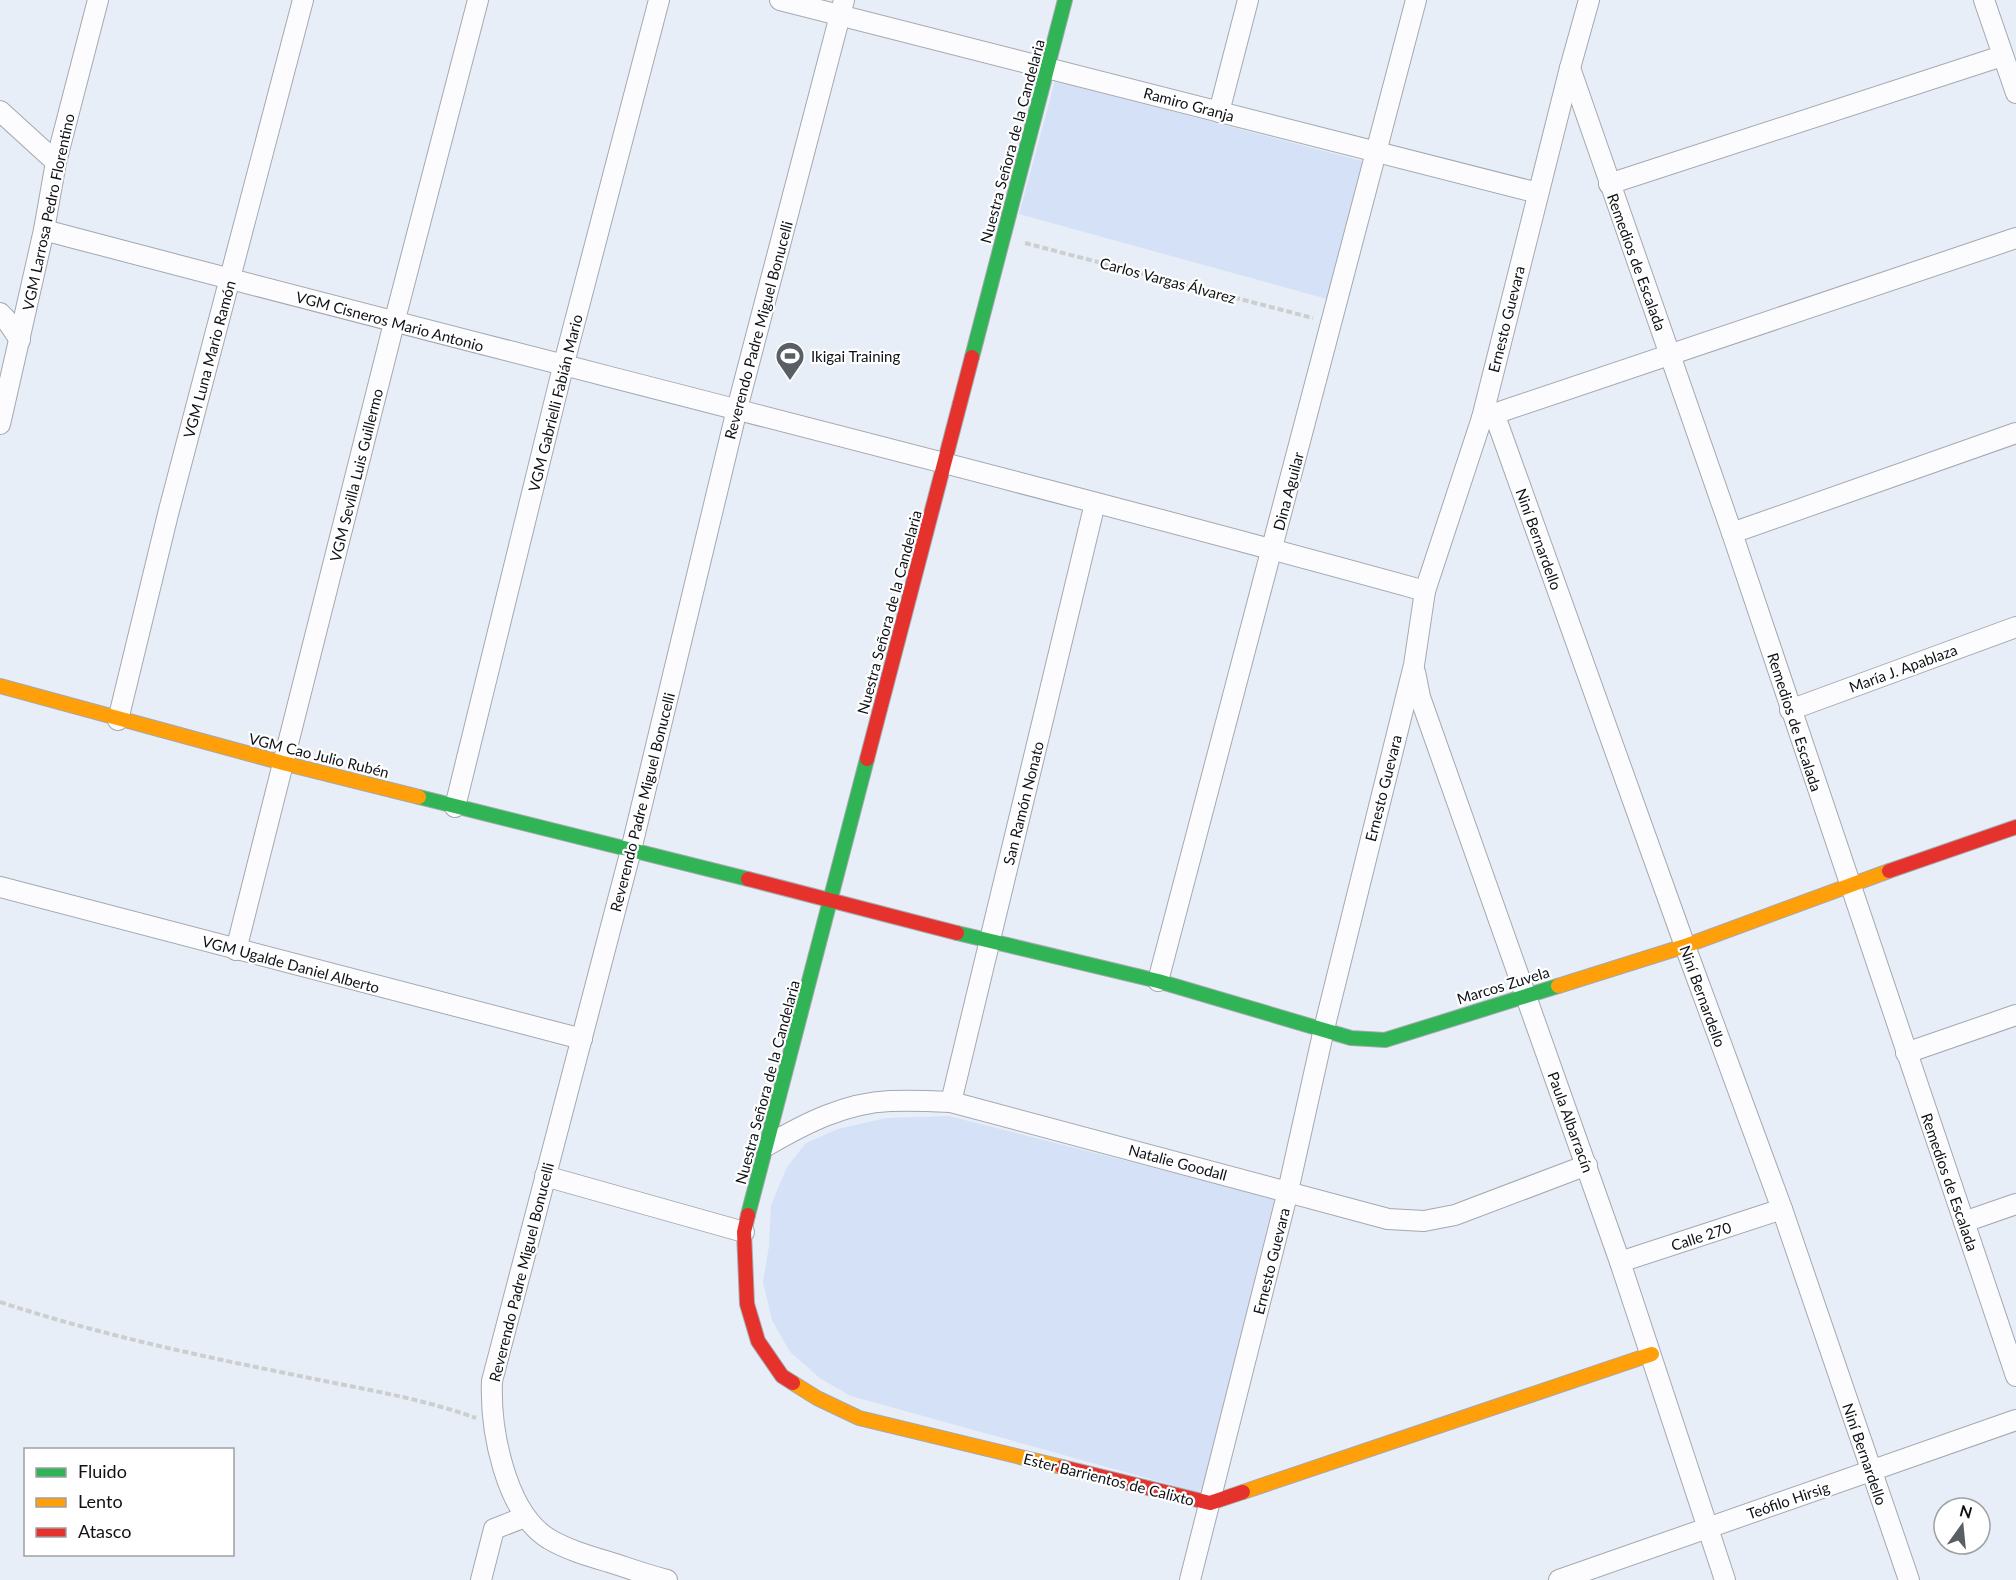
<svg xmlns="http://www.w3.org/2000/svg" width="2016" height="1580" viewBox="0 0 2016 1580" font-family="Lato,sans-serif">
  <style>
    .green { fill: #d4e1f6 }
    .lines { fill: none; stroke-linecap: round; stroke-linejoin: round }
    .street-casing { stroke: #a4a9b0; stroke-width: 22 }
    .fast-casing { stroke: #a4a9b0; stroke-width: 16 }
    .slow-casing { stroke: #a4a9b0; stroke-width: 16 }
    .jam-casing { stroke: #a4a9b0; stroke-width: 16 }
    .path { stroke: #ccced0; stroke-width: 4; stroke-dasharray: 6 3; stroke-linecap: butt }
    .street { stroke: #fcfcfe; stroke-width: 20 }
    .fast { stroke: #30b455; stroke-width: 14 }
    .slow { stroke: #ff9f0a; stroke-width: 14 }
    .jam { stroke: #e5322d; stroke-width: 14 }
    .labels { text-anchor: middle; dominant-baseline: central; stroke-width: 4.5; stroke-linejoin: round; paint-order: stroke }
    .street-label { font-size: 15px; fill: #0e1116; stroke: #fff }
    .poi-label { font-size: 15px; fill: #0e1116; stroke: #fff; text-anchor: start }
  </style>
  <rect width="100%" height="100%" fill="#e8eef7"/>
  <!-- green -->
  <g class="green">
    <polygon points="1055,81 1366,162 1327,299 1019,214"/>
    <polygon points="949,1116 1281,1200 1204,1494 851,1396 821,1379 790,1352 772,1320 763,1282 769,1246 771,1205 787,1167 806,1143 838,1129 886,1118"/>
  </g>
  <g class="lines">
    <!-- street casing -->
    <g class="street-casing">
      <g id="street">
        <polyline points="780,0 1538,193"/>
        <polyline points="1984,0 2016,93"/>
        <polyline points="1570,68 1732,533 2016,1376"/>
        <polyline points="0,111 56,162"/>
        <polyline points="1219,112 1248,0"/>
        <polyline points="1609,184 2002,56"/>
        <path d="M44 230C504 352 966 465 1425 591"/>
        <polyline points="0,313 5,318 20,340"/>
        <polyline points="1494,413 1685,946 1782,1209 1909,1580"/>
        <polyline points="1482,418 2016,238"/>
        <polyline points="0,424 44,230 56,162 98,0"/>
        <polyline points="1732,533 2016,433"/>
        <polyline points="1415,672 1420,697 1620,1262 1725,1580"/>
        <polyline points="1790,710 2016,627"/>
        <polyline points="118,720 168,514 303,0"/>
        <polyline points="455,807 563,367 659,0"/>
        <polyline points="0,887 582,1039"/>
        <polyline points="236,950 394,323 478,0"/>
        <polyline points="1158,981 1416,0"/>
        <polyline points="1906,1053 2016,1015"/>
        <polyline points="951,1102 1095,503"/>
        <path d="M768 1145C806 1123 845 1103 890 1101 910 1100 931 1101 951 1102L1388 1219 1424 1221 1455 1215 1587 1165"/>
        <polyline points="545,1176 744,1232"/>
        <polyline points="1964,1222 2016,1204"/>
        <polyline points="1620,1262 1782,1209"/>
        <polyline points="481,1580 494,1529 525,1517"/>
        <path d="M667 1580C647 1575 628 1568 609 1562 589 1556 568 1550 549 1539 505 1512 490 1429 492 1381L631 850 737 409 844 0"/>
        <polyline points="1190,1580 1288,1191 1324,1029 1414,665 1425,591 1482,418 1570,68 1589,0"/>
        <polyline points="1559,1580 2016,1420"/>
      </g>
    </g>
    <!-- fast casing -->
    <g class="fast-casing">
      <g id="fast">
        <polyline points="972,357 1065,0"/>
        <polyline points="419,797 748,879"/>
        <polyline points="957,933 1158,981 1351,1038 1385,1040 1558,986"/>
        <polyline points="748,1215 867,759"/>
      </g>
    </g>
    <!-- slow casing -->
    <g class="slow-casing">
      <g id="slow">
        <polyline points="0,686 283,763 419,797"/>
        <polyline points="1558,986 1685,946 1889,871"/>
        <polyline points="793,1383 817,1398 859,1418 1062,1467"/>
        <polyline points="1243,1492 1652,1354"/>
      </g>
    </g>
    <!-- jam casing -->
    <g class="jam-casing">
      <g id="jam">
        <polyline points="867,759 972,357"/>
        <polyline points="1889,871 2016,827"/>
        <polyline points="748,879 957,933"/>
        <polyline points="748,1215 744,1232 747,1304 758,1341 782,1376 793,1383"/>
        <polyline points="1062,1467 1210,1503 1243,1492"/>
      </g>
    </g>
    <!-- path -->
    <g class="path">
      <polyline points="1025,243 1313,318"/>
      <path d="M0 1302C97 1334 196 1355 295 1375 356 1388 418 1397 476 1418"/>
    </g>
    <!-- street -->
    <use href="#street" class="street"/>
    <!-- fast -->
    <use href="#fast" class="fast"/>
    <!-- slow -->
    <use href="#slow" class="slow"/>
    <!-- jam -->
    <use href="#jam" class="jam"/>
  </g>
  <!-- icons -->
  <defs>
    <g id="stadium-pin" transform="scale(1.5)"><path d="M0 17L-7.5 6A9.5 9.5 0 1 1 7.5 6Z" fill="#5a5e65" stroke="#fff"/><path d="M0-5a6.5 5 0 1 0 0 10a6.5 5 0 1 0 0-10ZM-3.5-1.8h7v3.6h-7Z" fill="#fff"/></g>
  </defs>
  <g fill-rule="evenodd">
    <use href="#stadium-pin" x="790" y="356"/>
  </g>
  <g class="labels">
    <!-- street labels -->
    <g class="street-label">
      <text transform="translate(1189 104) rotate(15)">Ramiro Granja</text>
      <text transform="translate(1012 141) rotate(-75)">Nuestra Señora de la Candelaria</text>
      <text transform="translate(48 212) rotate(-78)">VGM Larrosa Pedro Florentino</text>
      <text transform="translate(1637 262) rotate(70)">Remedios de Escalada</text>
      <text transform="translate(1168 280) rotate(15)">Carlos Vargas Álvarez</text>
      <text transform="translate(1506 319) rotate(-76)">Ernesto Guevara</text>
      <text transform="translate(390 321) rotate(15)">VGM Cisneros Mario Antonio</text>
      <text transform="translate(758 330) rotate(-75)">Reverendo Padre Miguel Bonucelli</text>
      <text transform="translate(209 359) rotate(-75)">VGM Luna Mario Ramón</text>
      <text transform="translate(555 403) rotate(-76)">VGM Gabrielli Fabián Mario</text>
      <text transform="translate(356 475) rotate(-76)">VGM Sevilla Luis Guillermo</text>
      <text transform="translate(1288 491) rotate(-75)">Dina Aguilar</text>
      <text transform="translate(1539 539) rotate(70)">Niní Bernardello</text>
      <text transform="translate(889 612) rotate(-75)">Nuestra Señora de la Candelaria</text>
      <text transform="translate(1903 668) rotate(-20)">María J. Apablaza</text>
      <text transform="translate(1795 722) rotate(72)">Remedios de Escalada</text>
      <text transform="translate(319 755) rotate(14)">VGM Cao Julio Rubén</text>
      <text transform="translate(1383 788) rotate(-76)">Ernesto Guevara</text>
      <text transform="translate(642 802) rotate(-76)">Reverendo Padre Miguel Bonucelli</text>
      <text transform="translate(1023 803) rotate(-76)">San Ramón Nonato</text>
      <text transform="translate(291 964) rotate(15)">VGM Ugalde Daniel Alberto</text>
      <text transform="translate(1503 985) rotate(-17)">Marcos Zuvela</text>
      <text transform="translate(1703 996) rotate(70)">Niní Bernardello</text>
      <text transform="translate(767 1082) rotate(-75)">Nuestra Señora de la Candelaria</text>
      <text transform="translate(1571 1122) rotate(70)">Paula Albarracín</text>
      <text transform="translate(1178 1162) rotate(15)">Natalie Goodall</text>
      <text transform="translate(1950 1182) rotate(71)">Remedios de Escalada</text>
      <text transform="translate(1701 1236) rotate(-18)">Calle 270</text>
      <text transform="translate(1271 1261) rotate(-76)">Ernesto Guevara</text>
      <text transform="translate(521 1272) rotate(-76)">Reverendo Padre Miguel Bonucelli</text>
      <text transform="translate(1865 1454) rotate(71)">Niní Bernardello</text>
      <text transform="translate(1109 1479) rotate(14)">Ester Barrientos de Calixto</text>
      <text transform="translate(1788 1500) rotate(-19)">Teófilo Hirsig</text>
    </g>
    <!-- poi labels -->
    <g class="poi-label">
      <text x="811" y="356">Ikigai Training</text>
    </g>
  </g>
  <!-- legend -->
  <rect x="24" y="1448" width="210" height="108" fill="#ffffff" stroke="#9fa0a2" stroke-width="1.5"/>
  <rect x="36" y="1468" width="30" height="9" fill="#30b455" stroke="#9fa0a2" stroke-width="1.5"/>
  <text x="78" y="1478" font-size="18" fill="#0e1116">Fluido</text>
  <rect x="36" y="1498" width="30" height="9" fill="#ff9f0a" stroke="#9fa0a2" stroke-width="1.5"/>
  <text x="78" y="1508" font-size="18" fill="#0e1116">Lento</text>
  <rect x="36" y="1528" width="30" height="9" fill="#e5322d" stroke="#9fa0a2" stroke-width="1.5"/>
  <text x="78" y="1538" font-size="18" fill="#0e1116">Atasco</text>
  <!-- north arrow -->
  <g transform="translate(1962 1526) rotate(15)"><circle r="28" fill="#ffffff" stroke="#9fa0a2" stroke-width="1.5"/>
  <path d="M0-4.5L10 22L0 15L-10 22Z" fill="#5a5e65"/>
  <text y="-9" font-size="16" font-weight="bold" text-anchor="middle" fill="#0e1116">N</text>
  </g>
</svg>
